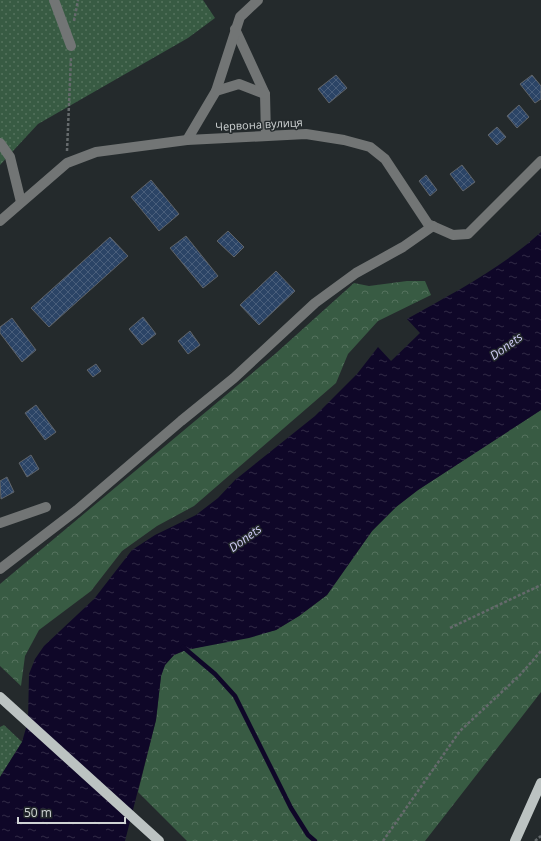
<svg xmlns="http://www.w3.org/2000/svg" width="541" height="841" viewBox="0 0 541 841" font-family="'Open Sans',sans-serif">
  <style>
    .green { fill: url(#green-dots) }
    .forest { fill: url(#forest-crowns) }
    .water { fill: url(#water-ripples) }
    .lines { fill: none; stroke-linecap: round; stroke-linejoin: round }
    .stream { stroke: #0f0728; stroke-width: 4.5 }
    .building { fill: url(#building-cross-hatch); stroke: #606469 }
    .path { stroke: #656a6c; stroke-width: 2.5; stroke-dasharray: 3 2; stroke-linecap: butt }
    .minor { stroke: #727575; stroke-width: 10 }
    .major { stroke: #bcc3c2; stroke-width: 10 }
    .labels { text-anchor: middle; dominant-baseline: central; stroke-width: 3; stroke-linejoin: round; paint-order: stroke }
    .street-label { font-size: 11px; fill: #cfd3d4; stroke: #242a2c }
    .water-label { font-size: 12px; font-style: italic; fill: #d0ccf6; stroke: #242a2c }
  </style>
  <defs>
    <pattern id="green-dots" width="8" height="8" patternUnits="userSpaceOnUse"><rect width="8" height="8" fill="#385b43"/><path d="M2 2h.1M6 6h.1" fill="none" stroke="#54725d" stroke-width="1.8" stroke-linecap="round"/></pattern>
    <pattern id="forest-crowns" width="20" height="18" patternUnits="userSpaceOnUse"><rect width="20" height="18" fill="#385b43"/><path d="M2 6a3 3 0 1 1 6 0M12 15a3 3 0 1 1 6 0" fill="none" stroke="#54725d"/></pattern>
    <pattern id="water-ripples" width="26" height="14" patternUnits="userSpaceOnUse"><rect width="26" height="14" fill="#0f0728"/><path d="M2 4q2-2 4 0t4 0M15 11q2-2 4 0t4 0" fill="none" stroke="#312a46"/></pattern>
    <pattern id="building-cross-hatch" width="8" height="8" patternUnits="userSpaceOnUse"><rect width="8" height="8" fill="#2b4466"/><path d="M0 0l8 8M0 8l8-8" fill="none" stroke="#495e7b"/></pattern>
  </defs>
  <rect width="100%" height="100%" fill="#242a2c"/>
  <!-- green -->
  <g class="green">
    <polygon points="0,0 203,0 215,18 188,38 38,124 0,165"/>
    <polygon points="4,725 22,742 0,777 0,727"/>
  </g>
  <!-- forest -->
  <g class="forest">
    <polygon points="407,281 425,281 431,295 378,321 348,354 336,383 194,506 157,526 122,551 91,591 39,630 25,656 21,686 0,666 0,584 275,354 354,283 369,286"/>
    <polygon points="541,410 541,692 425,841 187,841 138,792 156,720 161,676 165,665 174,655 186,650 276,630 299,616 327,595 372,531 396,507 418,490"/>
  </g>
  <!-- water -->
  <path class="water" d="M541 232V410L418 490 396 507 372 531 327 595 299 616 276 630 249 638 186 650 174 655 165 665 161 676 156 720 125 841H0V777L22 742 28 721 29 674 35 659 44 646 94 599 132 550 155 535 196 515 218 498 235 480 315 416 357 374 378 347 391 361 420 333 407 319C453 293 502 268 541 232Z"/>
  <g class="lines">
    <!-- stream -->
    <polyline class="stream" points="183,647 215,674 235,696 291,808 308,835 315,841"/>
  </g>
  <!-- building -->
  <g class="building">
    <polygon points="336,75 347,88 329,103 318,89"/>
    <polygon points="532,75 541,86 541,99 535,103 520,84"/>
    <polygon points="519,105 529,117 517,128 507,116"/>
    <polygon points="497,127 506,137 497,145 488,135"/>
    <polygon points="462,165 475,182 463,191 450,174"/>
    <polygon points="426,175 437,190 430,196 419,181"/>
    <polygon points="151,180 179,214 159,231 131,197"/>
    <polygon points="228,231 244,247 234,257 217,241"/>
    <polygon points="186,236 218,276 203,288 170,248"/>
    <polygon points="110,237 128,256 49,327 31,308"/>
    <polygon points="276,271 295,291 259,325 240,305"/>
    <polygon points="143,317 156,334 142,345 129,329"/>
    <polygon points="12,318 36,350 22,362 0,333 0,327"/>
    <polygon points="190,331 200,345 188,354 178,341"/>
    <polygon points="96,364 101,371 93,377 87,370"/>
    <polygon points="36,405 56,432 45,440 25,413"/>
    <polygon points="31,455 39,469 27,477 19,463"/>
    <polygon points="7,477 14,492 1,499 0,481"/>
  </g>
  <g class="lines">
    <!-- path -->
    <g class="path">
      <polyline points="74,21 78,0"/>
      <polyline points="67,151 71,58"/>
      <polyline points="450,628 541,585"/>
      <polyline points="383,841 460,731 520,675 541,651"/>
      <polyline points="535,841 541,836"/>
    </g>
    <!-- minor -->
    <g class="minor">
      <polyline points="54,0 71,46"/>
      <polyline points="235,29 265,94 266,135"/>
      <polyline points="216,91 239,84 265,94"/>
      <polyline points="187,140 216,91 240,17 258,0"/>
      <polyline points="0,143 10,157 21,202"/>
      <polyline points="0,221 67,163 96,152 187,140 306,134 344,140 370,147 385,159 428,224 453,235 468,234 541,161"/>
      <polyline points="0,523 46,507"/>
      <polyline points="0,569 77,510 181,421 234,378 315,303 356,273 403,247 433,226"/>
    </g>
    <!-- major -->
    <g class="major">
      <polyline points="0,697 159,841"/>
      <polyline points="515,841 541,783"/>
    </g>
  </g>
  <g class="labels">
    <!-- street labels -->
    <g class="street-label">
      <text transform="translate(259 124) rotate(-3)">Червона вулиця</text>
    </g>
    <!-- water labels -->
    <g class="water-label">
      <text transform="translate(506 346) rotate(-36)">Donets</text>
      <text transform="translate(245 538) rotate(-36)">Donets</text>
    </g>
  </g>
  <!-- scale -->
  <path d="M18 817v6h107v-6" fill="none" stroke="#cfd3d4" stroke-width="2"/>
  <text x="24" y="817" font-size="12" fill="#cfd3d4" stroke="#242a2c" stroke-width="3" paint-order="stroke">50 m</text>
</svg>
